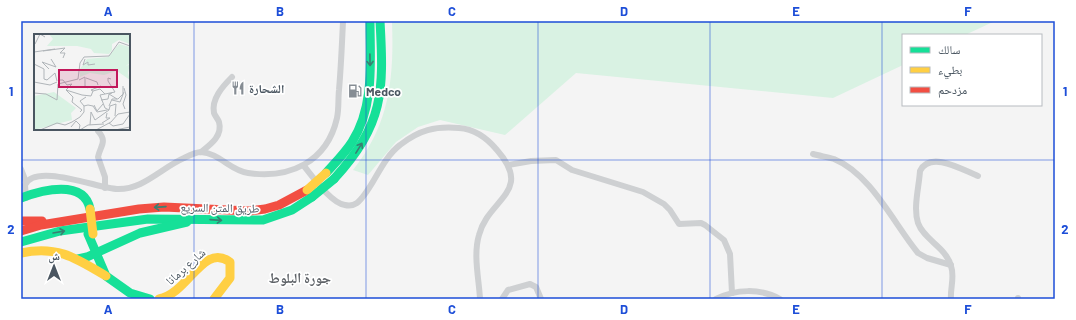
<svg xmlns="http://www.w3.org/2000/svg" width="1076" height="320" viewBox="0 0 1076 320" font-family="Barlow,'Noto Naskh Arabic',sans-serif">
  <style>
    .green { fill: #d9f2e3 }
    .lines { fill: none; stroke-linecap: round; stroke-linejoin: round }
    .street { stroke: #ced0d2; stroke-width: 6 }
    .fast { stroke: #16e098; stroke-width: 9 }
    .slow { stroke: #ffcf43; stroke-width: 9 }
    .jam { stroke: #f24e42; stroke-width: 9 }
    .fast-bridge { stroke: #16e098; stroke-width: 9 }
    .slow-bridge { stroke: #ffcf43; stroke-width: 9 }
    .oneway { stroke: #3a7f72 }
    .grid { fill: none; stroke: #1d4ed8; stroke-width: 1; stroke-opacity: 0.55 }
    .labels { text-anchor: middle; dominant-baseline: central; stroke-width: 3.5; stroke-linejoin: round; paint-order: stroke }
    .poi-label { font-size: 12px; font-weight: bold; fill: #4a5661; stroke: #fff; text-anchor: start }
    .street-label { font-size: 12px; fill: #4a5661; stroke: #fff }
    .quarter-label { font-size: 14px; font-weight: bold; fill: #5f6368; stroke: #fff }
    .inset-road { fill: none; stroke: #b0b5b9; stroke-width: 1 }
    .view { fill: #c2185b; fill-opacity: 0.15; stroke: #c2185b; stroke-width: 2 }
    .inset-edge { fill: none; stroke: #4a5661; stroke-width: 2 }
    .neatline { fill: none; stroke: #1d4ed8; stroke-width: 1.5 }
    .grid-label { font-size: 13px; text-anchor: middle; font-weight: bold; fill: #1d4ed8 }
  </style>
  <rect width="100%" height="100%" fill="#f4f4f4"/>
  <!-- green -->
  <path class="green" d="M392 21H995L965 35H903V65L833 98 576 73 505 135 440 120 418 127 396 142 368 175 353 170C390 124 394 78 392 21Z"/>
  <g class="lines">
    <!-- street -->
    <g class="street">
      <path d="M98 131C108 142 100 146 98 157L105 177V188"/>
      <path d="M201 152C210 145 223 136 219 122 218 119 215 116 214 113 211 99 223 86 232 77"/>
      <path d="M813 154C820 156 828 157 834 159 871 174 894 224 918 253L927 258 951 265"/>
      <polyline points="508,165 531,161 556,160 572,170 643,192 664,204 670,210 679,224 701,223 705,225 724,240 730,254 732,293"/>
      <path d="M304 166C313 177 331 203 345 205 349 206 354 205 357 203 372 191 381 159 400 145 419 130 435 126 459 128 474 129 487 138 497 150 534 192 488 199 479 235 473 255 479 279 480 299"/>
      <polyline points="21,169 26,182"/>
      <path d="M26 198 25 185C35 162 100 189 117 189 143 190 161 168 184 158 188 156 196 152 201 152 219 153 231 171 248 173 290 179 327 162 337 118 339 109 338 99 339 90 341 67 342 44 343 21"/>
      <polyline points="502,299 508,290 530,284 536,287 541,299"/>
      <path d="M716 299C735 289 761 288 780 299"/>
      <path d="M951 299C950 288 955 277 951 266 946 247 924 240 918 223 913 208 919 187 920 171 930 150 963 170 978 176"/>
      <polyline points="1018,299 1018,298"/>
    </g>
    <!-- fast -->
    <g class="fast">
      <path d="M326 173C335 163 345 153 352 142 375 106 370 61 370 21"/>
      <path d="M334 179C384 124 384 92 380 21"/>
      <path d="M21 198C42 190 84 179 90 209"/>
      <polyline points="88,234 106,276 130,293 150,299"/>
      <polyline points="21,242 60,231 148,219 263,220 292,210 312,197"/>
      <polyline points="78,259 87,257 140,233 187,222"/>
    </g>
    <!-- slow -->
    <g class="slow">
      <path d="M21 253C57 245 76 258 106 276"/>
      <path d="M159 299C189 293 203 242 230 262V278L214 299"/>
    </g>
    <!-- jam -->
    <g class="jam">
      <polyline points="21,221 42,221"/>
      <polyline points="21,231 41,225 139,209 164,207 249,211 265,209 279,205 307,190"/>
    </g>
    <!-- fast-bridge -->
    <polyline class="fast-bridge" points="312,197 334,179"/>
    <!-- slow-bridge -->
    <g class="slow-bridge">
      <polyline points="307,190 326,173"/>
      <polyline points="90,209 93,234"/>
    </g>
  </g>
  <!-- one-way arrows -->
  <defs><path id="oneway-shaft" d="M-6 0H5M1.5-3L5.5 0L1.5 3" fill="none" stroke-width="1.6" stroke-linecap="round" stroke-linejoin="round"/></defs>
  <g class="oneway">
    <use href="#oneway-shaft" transform="translate(370 60) rotate(89)"/>
    <use href="#oneway-shaft" transform="translate(359 148) rotate(-58)"/>
    <use href="#oneway-shaft" transform="translate(160 207) rotate(176)"/>
    <use href="#oneway-shaft" transform="translate(216 220) rotate(4)"/>
    <use href="#oneway-shaft" transform="translate(59 232) rotate(-10)"/>
  </g>
  <!-- grid -->
  <path class="grid" d="M194 21V299M366 21V299M538 21V299M710 21V299M882 21V299M21 160H1055"/>
  <!-- icons -->
  <defs>
    <g id="restaurant-bare" transform="scale(1.08)"><path d="M-5-6h1v4h1v-4h1v4h1v-4h1v5L-1.5 .5V6h-2V.5L-5-1ZM5-6V6H3V1.5H1.5Q1.5-4 5-6Z" fill="#868d94" stroke="#fff" stroke-width="2.5" paint-order="stroke"/></g>
    <g id="fuel-bare" transform="scale(1.08)"><path d="M-5.5-6h7V0h2V4h1.3V-2.5L3-4.5l.8-.8L6-3V5H2.5V1h-1V6h-7ZM-4.2-4.7v3.2H.2V-4.7Z" fill="#868d94" stroke="#fff" stroke-width="2.5" paint-order="stroke"/></g>
  </defs>
  <g fill-rule="evenodd">
    <use href="#restaurant-bare" x="238" y="88"/>
    <use href="#fuel-bare" x="355" y="91"/>
  </g>
  <g class="labels">
    <!-- poi labels -->
    <g class="poi-label">
      <text x="249" y="88">الشحارة</text>
      <text x="366" y="91">Medco</text>
    </g>
    <!-- street labels -->
    <g class="street-label">
      <text transform="translate(220 207) rotate(1)">طريق المتن السريع</text>
      <text transform="translate(185 266) rotate(-42)">شارع برمانا</text>
    </g>
    <!-- quarter labels -->
    <g class="quarter-label">
      <text x="300" y="277">جورة البلوط</text>
    </g>
  </g>
  <!-- overview -->
  <g transform="translate(34 34)">
    <rect width="96" height="96" fill="#f4f4f4"/>
    <path d="M15 0H96V10L85 6 78 10V16L75 20 60 19 57 15 43 12H13L19 5ZM85 10 96 13V29L88 35 70 41 56 39 46 43V35L53 25 74 23ZM96 30 94 39 96 46 83 37ZM20 58 42 74 37 79 38 86 0 96V62Z" fill="#d9f2e3"/>
    <path class="inset-road" d="M1 10 6 0 11 3M9 17 31 14 26 19H31L29 24M0 18 21 15M51 25 49 31 54 28V31L61 30M0 30 10 35V45L13 46 21 39 23 47M15 35 8 28 22 33 17 25M52 44 63 48 64 51M26 46H29L33 51 38 50 32 56 48 61 57 62 59 57 66 55 71 60 66 61 71 74 75 76 76 72 82 70 81 82M45 46 51 43V52L54 54M0 48 16 51 23 48M90 54 92 61 89 70 91 75M32 56 39 63 38 68 48 76 46 78M59 57 57 56 67 52M0 59 12 60 23 66 24 50 44 45 46 29 50 23 75 22 85 8 96 12M78 59 75 60 83 65M71 60 81 58 74 47V44L77 45M67 66 74 65 75 60M78 66 86 68 90 58M60 71 63 77 69 70M50 72 46 67 52 63M75 72 78 65H84L89 60V52M68 89 76 84H72L73 79M75 89 79 92 89 90 96 80M56 91 57 78 61 86 75 76M37 93 42 87 46 91 45 96M6 96 23 89 31 91 38 88 46 83 50 78V72L54 71 59 72 63 78 73 76M46 96 54 91 70 90M62 96 77 88 84 80 96 78M81 96 96 93"/>
    <path class="view" d="M25 36H83V53H25Z"/>
    <rect width="96" height="96" class="inset-edge"/>
  </g>
  <!-- border -->
  <rect width="1076" height="320" fill="none" stroke="#ffffff" stroke-width="44"/>
  <!-- legend -->
  <rect x="902" y="34" width="140" height="72" fill="#ffffff" stroke="#b7bbc0"/>
  <rect x="910" y="47" width="20" height="6" fill="#16e098" stroke="#b7bbc0"/>
  <text x="938" y="54" font-size="12" fill="#4a5661">سالك</text>
  <rect x="910" y="67" width="20" height="6" fill="#ffcf43" stroke="#b7bbc0"/>
  <text x="938" y="74" font-size="12" fill="#4a5661">بطيء</text>
  <rect x="910" y="87" width="20" height="6" fill="#f24e42" stroke="#b7bbc0"/>
  <text x="938" y="94" font-size="12" fill="#4a5661">مزدحم</text>
  <!-- north arrow -->
  <g transform="translate(54 266)" stroke="#ffffff" stroke-width="3" paint-order="stroke">
  <path d="M0-3L7 15L0 10L-7 15Z" fill="#4a5661"/>
  <text y="-6" font-size="11" font-weight="bold" text-anchor="middle" fill="#4a5661">ش</text>
  </g>
  <rect x="22" y="22" width="1032" height="276" class="neatline"/>
  <g class="grid-label">
    <text x="108" y="16">A</text>
    <text x="280" y="16">B</text>
    <text x="452" y="16">C</text>
    <text x="624" y="16">D</text>
    <text x="796" y="16">E</text>
    <text x="968" y="16">F</text>
    <text x="11" y="96">1</text>
    <text x="1065" y="96">1</text>
    <text x="11" y="234">2</text>
    <text x="1065" y="234">2</text>
    <text x="108" y="314">A</text>
    <text x="280" y="314">B</text>
    <text x="452" y="314">C</text>
    <text x="624" y="314">D</text>
    <text x="796" y="314">E</text>
    <text x="968" y="314">F</text>
  </g>
</svg>
